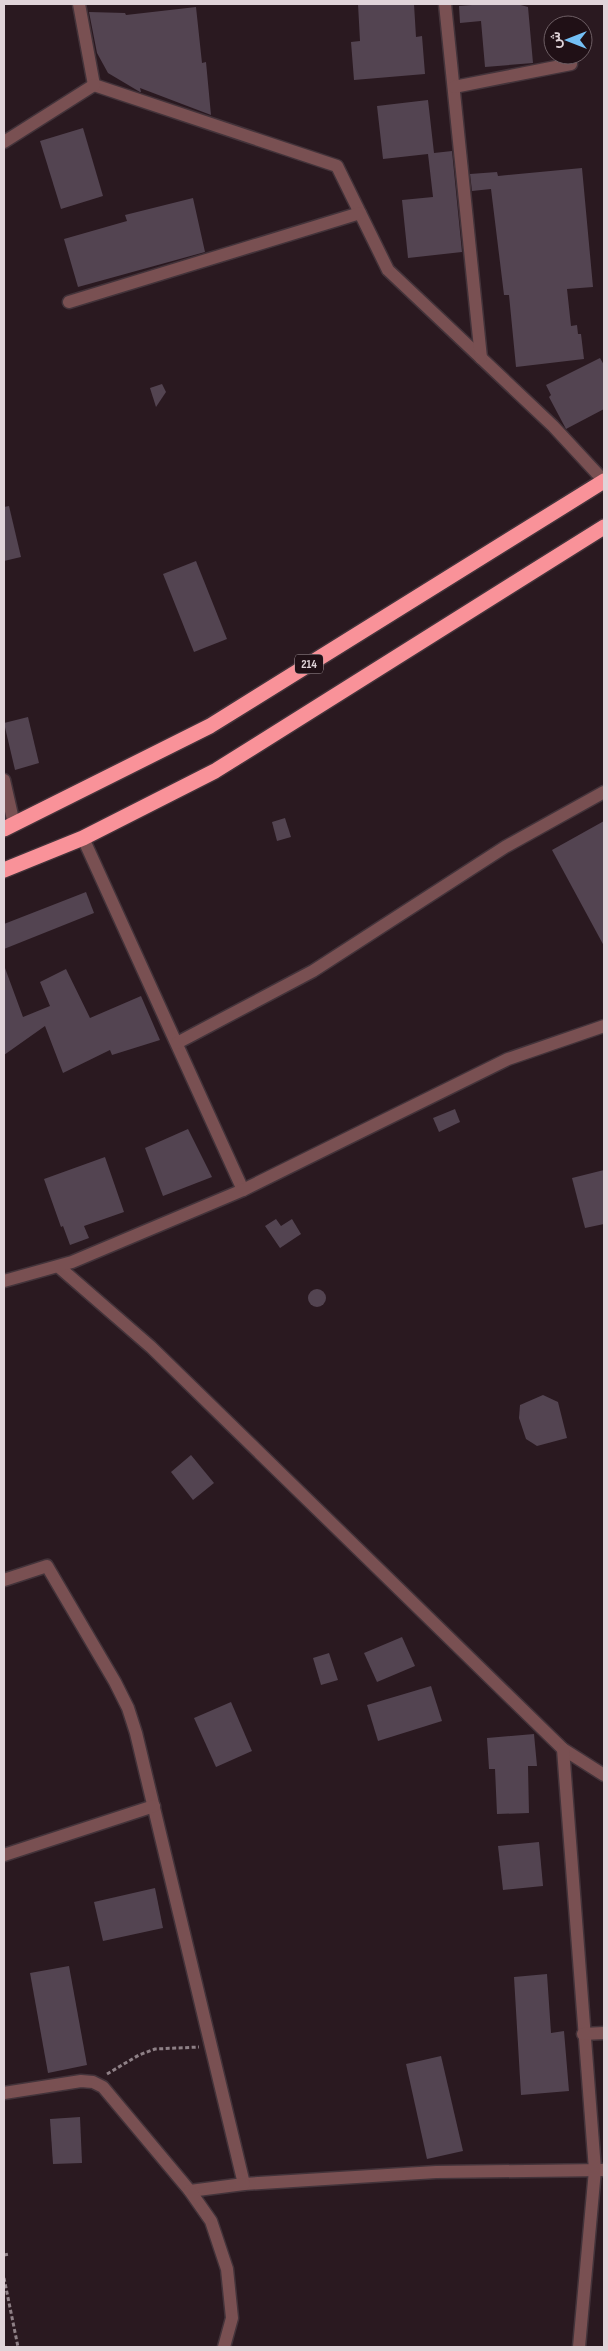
<svg xmlns="http://www.w3.org/2000/svg" width="608" height="2351" viewBox="0 0 608 2351" font-family="'Sofia Sans Condensed',Vazirmatn,sans-serif">
  <style>
    .building { fill: #534451 }
    .lines { fill: none; stroke-linecap: round; stroke-linejoin: round }
    .minor-casing { stroke: #43333a; stroke-width: 15 }
    .highway-casing { stroke: #43333a; stroke-width: 18 }
    .path { stroke: #8e8086; stroke-width: 3; stroke-dasharray: 4 2.5; stroke-linecap: butt }
    .minor { stroke: #795052; stroke-width: 12 }
    .highway { stroke: #f99299; stroke-width: 15 }
    .labels { text-anchor: middle; dominant-baseline: central; stroke-width: 4; stroke-linejoin: round; paint-order: stroke }
    .shield { fill: #201016; stroke: #a6999e; stroke-width: 1 }
    .shield-label { font-size: 12px; font-weight: bold; fill: #e0d4d9 }
  </style>
  <rect width="100%" height="100%" fill="#2a1920"/>
  <!-- building -->
  <g class="building">
    <polygon points="358,4 414,4 416,37 422,36 425,74 354,80 351,42 360,41"/>
    <polygon points="485,4 517,4 528,7 533,63 485,67 481,21 460,23 459,6"/>
    <polygon points="196,7 202,63 206,62 211,115 140,88 141,92 140,92 108,73 97,53 89,12 125,13 126,15"/>
    <polygon points="428,100 434,153 452,151 462,252 408,258 402,200 433,197 428,154 383,159 377,106"/>
    <polygon points="83,128 103,196 61,209 40,141"/>
    <polygon points="582,168 593,287 567,289 571,326 577,325 578,334 581,334 584,359 516,367 509,295 504,295 491,189 472,191 470,174 497,172 498,176"/>
    <polygon points="193,198 205,252 78,287 64,239 127,221 125,215"/>
    <polygon points="600,358 604,365 604,409 566,429 549,397 551,395 546,385"/>
    <polygon points="162,384 166,392 156,407 150,388"/>
    <polygon points="9,506 21,557 4,561 4,507"/>
    <polygon points="196,561 227,639 194,652 163,574"/>
    <polygon points="28,717 39,763 15,770 4,723"/>
    <polygon points="285,818 291,837 277,841 272,822"/>
    <polygon points="604,821 604,946 552,850"/>
    <polygon points="86,892 94,913 4,949 4,924"/>
    <polygon points="5,968 23,1017 50,1006 40,982 66,969 90,1018 141,996 160,1040 112,1055 110,1050 63,1073 45,1026 4,1055"/>
    <polygon points="455,1109 460,1122 439,1132 433,1118"/>
    <polygon points="188,1129 212,1177 163,1196 145,1148"/>
    <polygon points="105,1157 124,1212 84,1226 89,1238 70,1245 63,1226 61,1227 44,1179"/>
    <polygon points="604,1170 604,1224 585,1228 572,1178"/>
    <polygon points="276,1219 281,1226 292,1219 301,1234 280,1248 265,1226"/>
    <circle cx="317" cy="1298" r="9"/>
    <polygon points="543,1395 558,1402 567,1438 537,1446 526,1439 519,1418 520,1405"/>
    <polygon points="191,1455 214,1483 193,1500 171,1472"/>
    <polygon points="402,1637 415,1666 377,1682 364,1653"/>
    <polygon points="329,1653 338,1680 321,1685 313,1658"/>
    <polygon points="431,1686 442,1721 378,1741 367,1705"/>
    <polygon points="231,1702 252,1751 216,1767 194,1718"/>
    <polygon points="534,1734 537,1766 528,1766 529,1813 497,1814 495,1769 489,1769 487,1738"/>
    <polygon points="539,1842 543,1886 503,1890 498,1846"/>
    <polygon points="155,1888 163,1928 103,1941 94,1902"/>
    <polygon points="69,1966 87,2065 48,2073 30,1973"/>
    <polygon points="547,1974 551,2033 564,2031 569,2091 521,2095 514,1977"/>
    <polygon points="441,2056 463,2151 427,2159 406,2064"/>
    <polygon points="80,2117 82,2163 53,2164 50,2119"/>
  </g>
  <g class="lines">
    <!-- minor casing -->
    <g class="minor-casing">
      <g id="minor">
        <polyline points="79,4 94,85 337,166 388,270 553,426 604,481"/>
        <polyline points="445,4 481,358"/>
        <polyline points="454,87 571,64"/>
        <polyline points="4,142 94,85"/>
        <polyline points="69,302 360,213"/>
        <polyline points="4,780 14,824"/>
        <polyline points="83,838 243,1190"/>
        <polyline points="177,1043 313,971 505,847 604,792"/>
        <polyline points="59,1267 151,1347 563,1749 604,1775"/>
        <polyline points="4,1281 72,1262 243,1190 508,1059 604,1026"/>
        <polyline points="4,1580 47,1566 115,1682 128,1708 136,1733 244,2184 436,2172 604,2170"/>
        <polyline points="563,1749 595,2170 579,2347"/>
        <polyline points="4,1855 154,1806"/>
        <polyline points="583,2034 604,2033"/>
        <polyline points="4,2093 81,2081 93,2082 103,2087 190,2191 244,2184"/>
        <polyline points="190,2191 211,2221 227,2269 232,2318 224,2347"/>
      </g>
    </g>
    <!-- highway casing -->
    <g class="highway-casing">
      <g id="highway">
        <polyline points="4,829 210,726 604,481"/>
        <polyline points="4,870 83,838 215,771 604,527"/>
      </g>
    </g>
    <!-- path -->
    <g class="path">
      <polyline points="107,2074 139,2055 155,2049 199,2047"/>
      <polyline points="4,2255 9,2254"/>
      <polyline points="4,2278 18,2347"/>
    </g>
    <!-- minor -->
    <use href="#minor" class="minor"/>
    <!-- highway -->
    <use href="#highway" class="highway"/>
  </g>
  <g class="labels">
    <!-- shield labels -->
    <rect class="shield" x="295" y="654.5" width="28" height="19" rx="4"/>
    <g class="shield-label">
      <text x="309" y="664">214</text>
    </g>
  </g>
  <!-- border -->
  <rect width="608" height="2351" fill="none" stroke="#e0d4d9" stroke-width="10"/>
  <!-- north arrow -->
  <g transform="translate(568 40) rotate(270)"><circle r="24" fill="#201016" stroke="#6d5e64"/>
  <path d="M0-4L9 19L0 12L-9 19Z" fill="#74c0f6"/>
  <text y="-8" font-size="14" font-weight="bold" text-anchor="middle" fill="#e0d4d9">ش</text>
  </g>
</svg>
